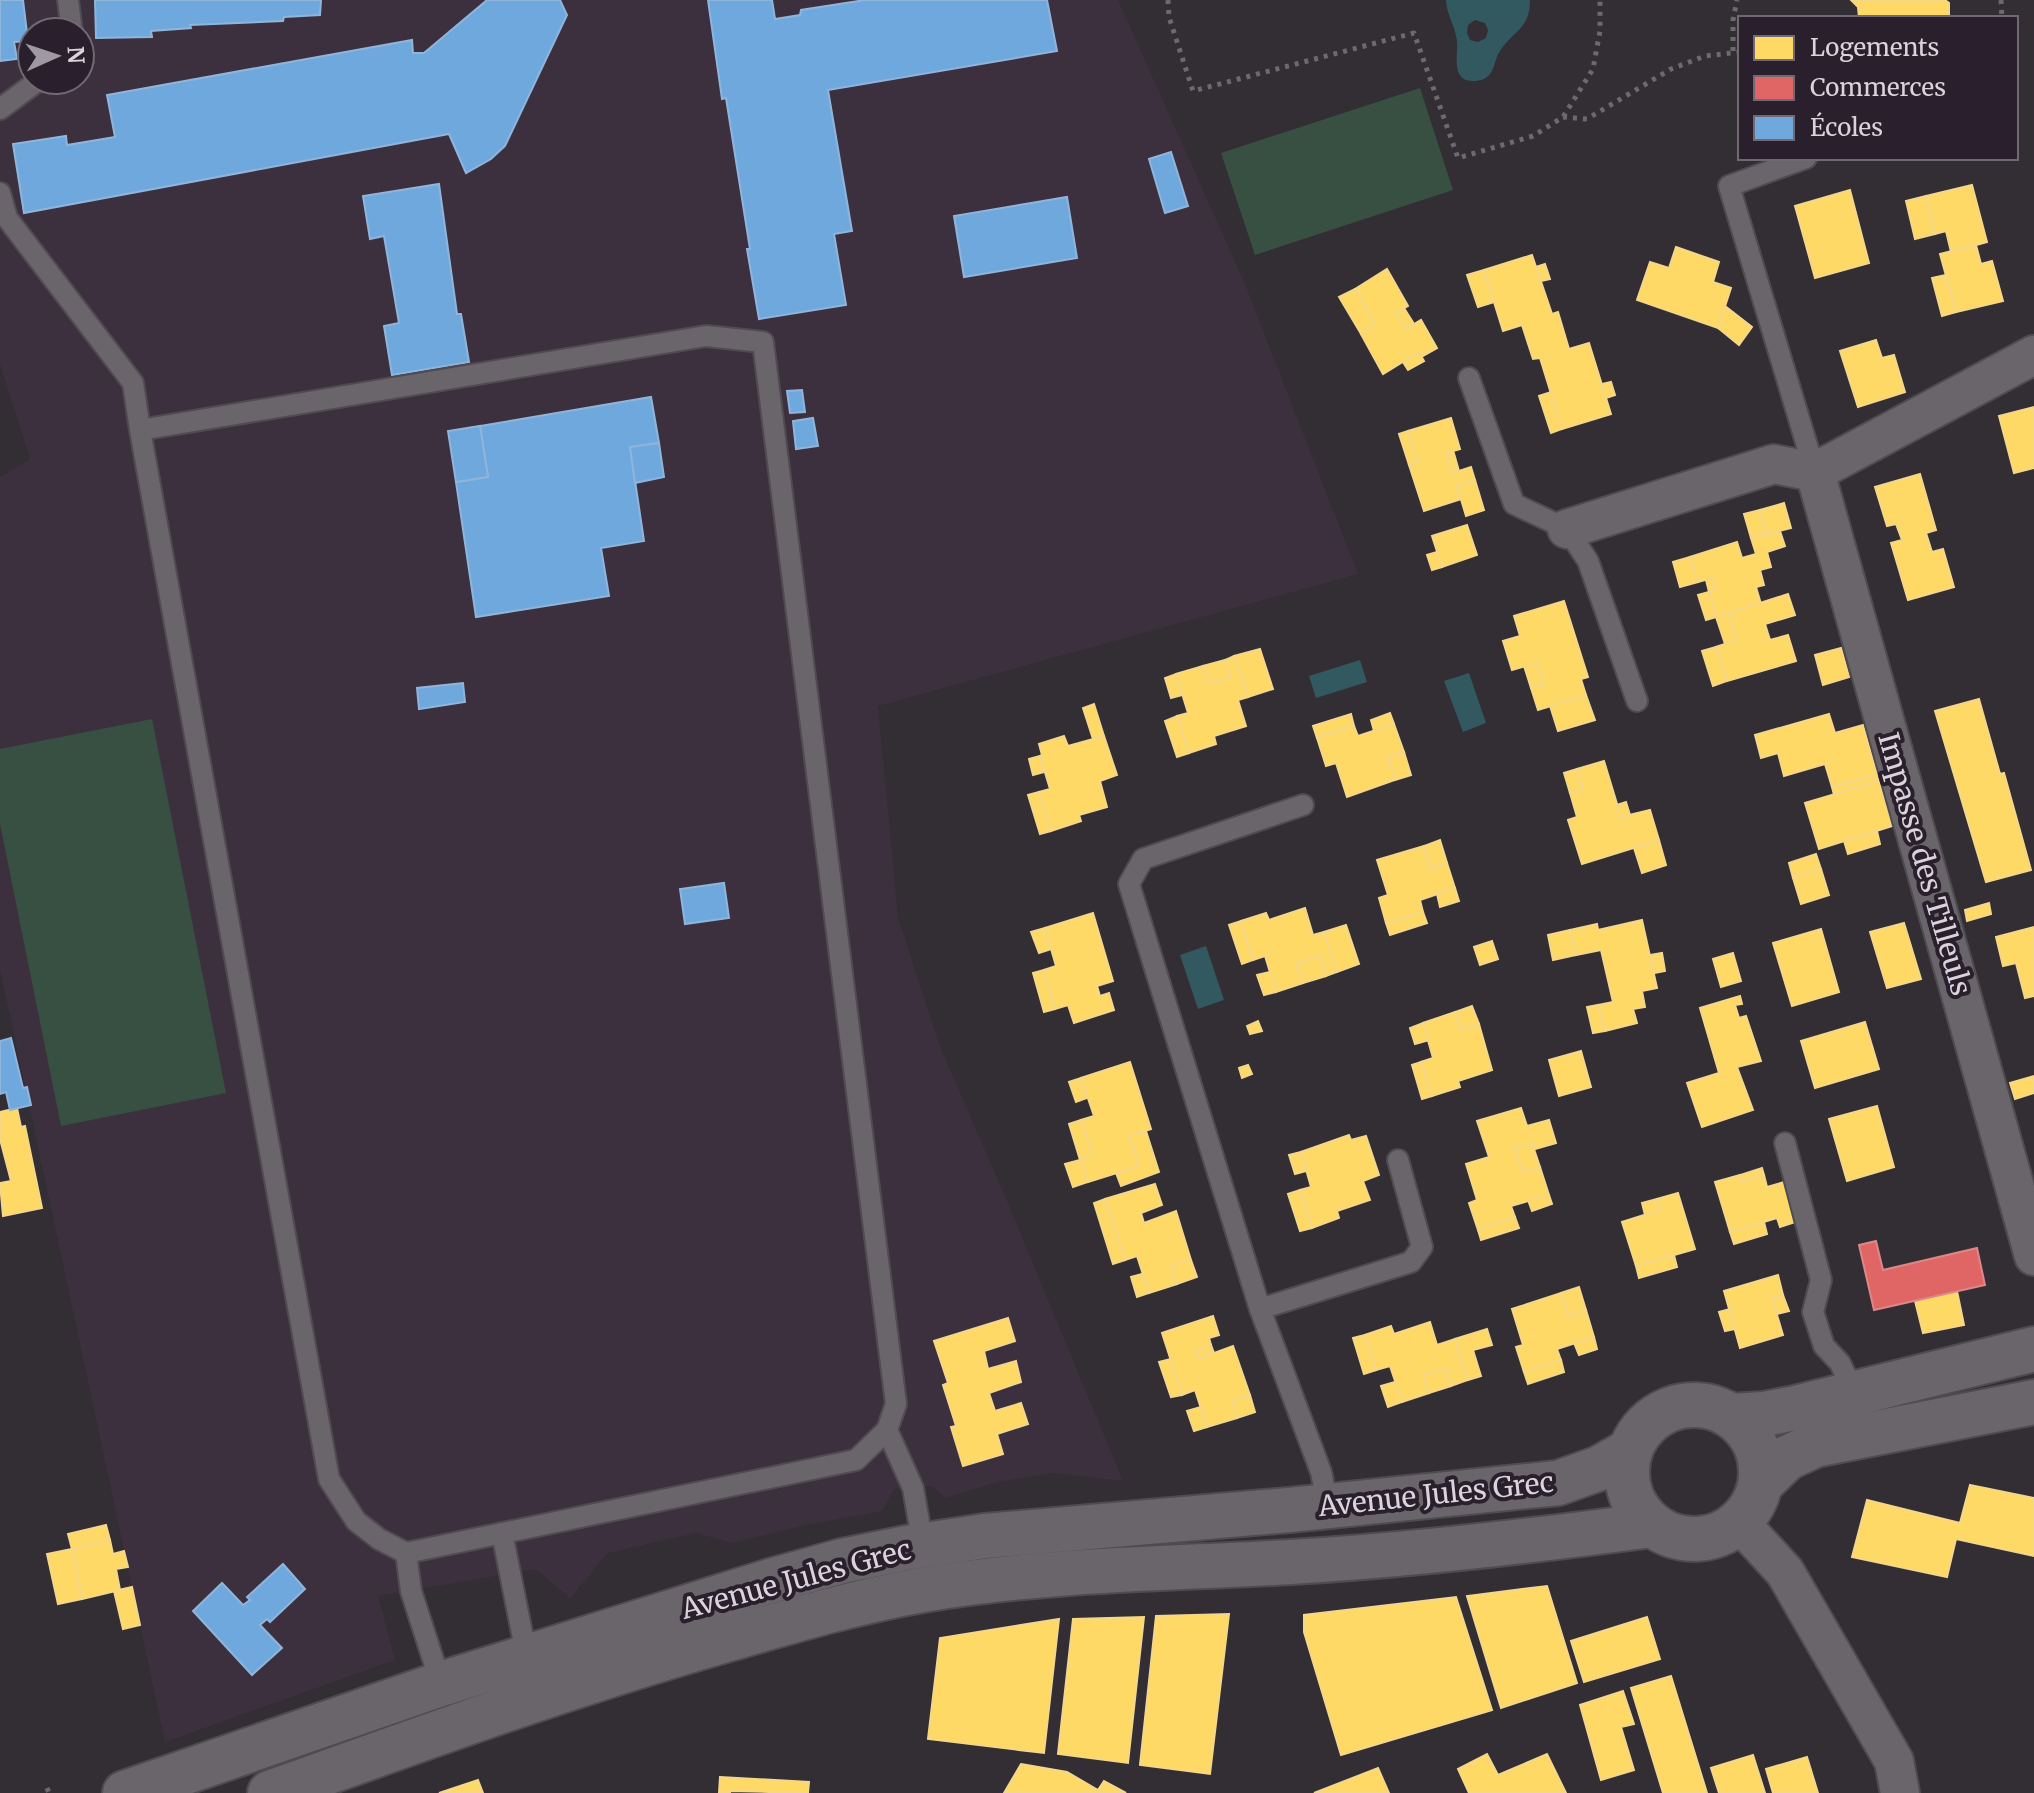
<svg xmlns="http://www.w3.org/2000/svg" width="2034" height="1793" viewBox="0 0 2034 1793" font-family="Merriweather,serif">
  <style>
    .education { fill: #3c303e; fill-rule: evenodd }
    .green { fill: #375042 }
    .water { fill: #325960; fill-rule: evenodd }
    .homes { fill: #ffd966; stroke: #f4d789; stroke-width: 2 }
    .shops { fill: #e06666; stroke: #de8789; stroke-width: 2 }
    .schools { fill: #6fa8dc; stroke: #8fb5dc; stroke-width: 2 }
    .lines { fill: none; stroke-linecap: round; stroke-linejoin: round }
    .service-casing { stroke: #504b51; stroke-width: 24 }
    .minor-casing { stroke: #504b51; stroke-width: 42 }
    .tertiary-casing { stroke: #504b51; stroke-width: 48 }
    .path { stroke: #6e696f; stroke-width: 5; stroke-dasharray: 4 6; stroke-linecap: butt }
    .service { stroke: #6a656b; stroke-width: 20 }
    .minor { stroke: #6a656b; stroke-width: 38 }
    .tertiary { stroke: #6a656b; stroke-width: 44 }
    .labels { text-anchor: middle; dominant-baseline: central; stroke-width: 8; stroke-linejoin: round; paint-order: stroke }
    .street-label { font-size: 28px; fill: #d9d3db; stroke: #2a202d }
  </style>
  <rect width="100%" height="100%" fill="#332d34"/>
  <!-- education -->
  <path class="education" d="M0 0H1118L1245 284 1358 574 878 706 898 917 939 1044 1008 1203 1123 1481 1053 1473 997 1482 946 1498 931 1486 894 1489 882 1511 806 1525 732 1543 696 1533 608 1553 570 1598 536 1569 378 1596 395 1660 165 1742 0 969V477L30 459 0 364ZM32 32H80V80H32Z"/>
  <!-- green -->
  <g class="green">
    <polygon points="1420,88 1453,190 1255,255 1221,153"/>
    <polygon points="152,719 226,1093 61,1126 0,824 0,749"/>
  </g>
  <!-- water -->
  <g class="water">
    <path d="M1446 0H1530C1530 30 1513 30 1500 51 1495 58 1495 68 1490 74 1486 79 1480 81 1473 81 1451 81 1458 56 1457 42 1456 27 1446 14 1446 0ZM1475 20 1485 23 1488 30 1486 38 1478 42 1470 40 1467 33 1468 25Z"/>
    <polygon points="1360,660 1367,682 1316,698 1309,676"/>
    <polygon points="1469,673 1486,723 1463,732 1444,681"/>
    <polygon points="1206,946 1224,1000 1198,1009 1180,955"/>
  </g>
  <!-- homes -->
  <g class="homes">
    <polygon points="1851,0 1945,0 1949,3 1949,15 1934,18 1859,18 1858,7"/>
    <polygon points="1972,185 1987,242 1951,252 1946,231 1935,234 1926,196"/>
    <polygon points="1850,190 1869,263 1815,278 1795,206"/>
    <polygon points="1926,196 1935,234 1915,239 1906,201"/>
    <polygon points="1976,245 1981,264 1992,261 2003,301 1956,312 1940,254"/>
    <polygon points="1676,247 1719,262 1713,282 1731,288 1718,328 1637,300 1650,262 1669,268"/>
    <polygon points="1532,255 1552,314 1558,312 1569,349 1589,343 1611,414 1562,429 1540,358 1533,359 1522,325 1503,331 1484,270"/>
    <polygon points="1545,264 1550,279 1541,281 1536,267"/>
    <polygon points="1387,269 1408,306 1396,313 1406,329 1421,320 1437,348 1421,357 1419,352 1383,374 1361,334 1376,325 1355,289"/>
    <polygon points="1484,270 1494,302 1478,307 1467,275"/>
    <polygon points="1946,275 1956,312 1942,316 1932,278"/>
    <polygon points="1355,289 1376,325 1361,334 1339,297"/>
    <polygon points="1725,306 1752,327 1739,345 1718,328"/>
    <polygon points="1404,308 1414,324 1406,329 1396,313"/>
    <polygon points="1876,340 1882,358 1894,355 1905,392 1858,407 1840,351"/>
    <polygon points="1419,352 1424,361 1408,370 1403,362"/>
    <polygon points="1611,382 1615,395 1606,398 1602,384"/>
    <polygon points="1551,392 1562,429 1551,433 1539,396"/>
    <polygon points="2034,407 2034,468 2014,473 1999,416"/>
    <polygon points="1451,418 1460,449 1446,453 1453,473 1471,467 1475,480 1457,486 1461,499 1424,511 1409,465 1418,462 1408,431"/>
    <polygon points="1408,431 1418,462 1409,465 1399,434"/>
    <polygon points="1453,450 1459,471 1453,473 1446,453"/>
    <polygon points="1920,474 1936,530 1926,533 1932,552 1943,549 1954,587 1908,600 1891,543 1902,540 1896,524 1887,526 1875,487"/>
    <polygon points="1475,480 1484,510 1466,516 1457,486"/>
    <polygon points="1784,503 1791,528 1767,534 1760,510"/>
    <polygon points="1760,510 1766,533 1751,538 1744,514"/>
    <polygon points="1467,525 1477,555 1442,567 1432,536"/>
    <polygon points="1780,531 1785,546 1767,552 1771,567 1760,570 1764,585 1756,587 1761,604 1716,617 1709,592 1716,590 1712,578 1698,582 1690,557 1737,542 1742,558 1756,554 1751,538"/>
    <polygon points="1437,552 1442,567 1432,570 1427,555"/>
    <polygon points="1690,557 1698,582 1680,587 1673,562"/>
    <polygon points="1712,578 1716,590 1709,592 1706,580"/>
    <polygon points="1709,592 1716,617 1706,620 1698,595"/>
    <polygon points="1788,594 1795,615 1765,624 1770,640 1788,635 1796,661 1727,681 1716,647 1737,640 1729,613"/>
    <polygon points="1564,601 1588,677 1581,679 1586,695 1538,710 1531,688 1544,684 1537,663 1512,670 1503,641 1520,636 1514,616"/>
    <polygon points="1729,613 1737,640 1725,644 1716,617"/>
    <polygon points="1716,647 1727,681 1713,686 1702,651"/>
    <polygon points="1841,648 1849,677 1823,685 1815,655"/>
    <polygon points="1260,649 1273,689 1248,697 1234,656"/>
    <polygon points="1234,656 1248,697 1238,700 1246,726 1214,736 1216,744 1189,753 1177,716 1188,713 1176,674 1203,666 1209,683 1231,677 1225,660"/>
    <polygon points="1225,660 1231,677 1209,683 1203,666"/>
    <polygon points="1537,663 1544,684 1531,688 1524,666"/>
    <polygon points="1176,674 1182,695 1171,698 1165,678"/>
    <polygon points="1586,695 1595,720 1558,731 1550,706"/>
    <polygon points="1979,699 2000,774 2004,773 2031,870 1986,882 1935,711"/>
    <polygon points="1094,704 1104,736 1093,739 1083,708"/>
    <polygon points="1390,713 1394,724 1374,731 1371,720"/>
    <polygon points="1351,714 1354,726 1317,738 1313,726"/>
    <polygon points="1829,714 1835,733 1863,725 1877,774 1832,787 1825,764 1784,776 1778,753 1761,758 1755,735"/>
    <polygon points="1177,716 1189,753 1177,757 1165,721"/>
    <polygon points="1394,724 1404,752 1388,757 1395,780 1347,797 1336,763 1326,766 1317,738 1354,726 1358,736"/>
    <polygon points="1064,736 1068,746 1104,736 1117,775 1100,781 1107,807 1079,815 1081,821 1051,831 1039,792 1050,789 1040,756 1042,755 1039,744"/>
    <polygon points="1404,752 1411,775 1395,780 1388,757"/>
    <polygon points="1040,756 1044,772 1033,775 1029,759"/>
    <polygon points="1604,761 1621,817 1650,810 1659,840 1582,864 1568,820 1577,817 1570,793 1583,789 1577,769"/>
    <polygon points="1577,769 1583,789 1570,793 1564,773"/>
    <polygon points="1877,774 1879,781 1834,795 1832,787"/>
    <polygon points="1879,781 1892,826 1819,849 1805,803"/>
    <polygon points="1039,792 1051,831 1040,834 1028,795"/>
    <polygon points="1626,802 1630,815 1621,817 1617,805"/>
    <polygon points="1877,831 1880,844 1848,854 1844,841"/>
    <polygon points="1440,840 1447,863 1431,869 1424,846"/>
    <polygon points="1659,840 1666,865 1642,873 1634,848"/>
    <polygon points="1424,846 1431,869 1447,863 1455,888 1420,900 1423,912 1386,923 1379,898 1388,895 1377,860"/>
    <polygon points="1816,854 1821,869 1793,878 1789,863"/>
    <polygon points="1821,869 1829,895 1801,904 1793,878"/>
    <polygon points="1455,888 1459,901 1440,907 1437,894"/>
    <polygon points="1989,903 1991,914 1967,921 1965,910"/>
    <polygon points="1305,908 1313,935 1324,932 1337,972 1326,976 1320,956 1297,963 1303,983 1276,992 1265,956 1253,960 1241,921 1266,913 1269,920"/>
    <polygon points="1423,912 1427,923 1390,935 1386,923"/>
    <polygon points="1093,913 1113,981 1097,986 1100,996 1109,993 1114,1010 1074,1023 1068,1005 1055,1009 1044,970 1056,966 1045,928"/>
    <polygon points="1642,920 1657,988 1642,991 1645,1007 1633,1009 1637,1023 1605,1031 1598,1005 1613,1002 1601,950 1576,955 1570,930 1597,924 1598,930"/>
    <polygon points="1241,921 1253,960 1242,964 1229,925"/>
    <polygon points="1904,923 1921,979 1887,988 1870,932"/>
    <polygon points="1346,925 1359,964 1337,972 1324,932"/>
    <polygon points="2034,927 2034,996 2025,998 2016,963 2003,966 1996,937"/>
    <polygon points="1045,928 1051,949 1039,953 1031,932"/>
    <polygon points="1821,929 1839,992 1792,1006 1773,943"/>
    <polygon points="1570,930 1576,955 1553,960 1548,935"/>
    <polygon points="1492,941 1498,959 1480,965 1474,947"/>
    <polygon points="1662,953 1665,971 1654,973 1650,955"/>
    <polygon points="1733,953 1741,981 1721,987 1713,959"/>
    <polygon points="1320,956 1326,976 1303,983 1297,963"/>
    <polygon points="1044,970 1055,1009 1044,1012 1033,973"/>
    <polygon points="1270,972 1276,992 1264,995 1257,975"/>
    <polygon points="1740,996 1742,1004 1735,1005 1739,1018 1746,1016 1761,1061 1737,1067 1753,1110 1702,1127 1687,1083 1719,1073 1700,1008"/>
    <polygon points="1598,1005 1605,1031 1593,1033 1587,1007"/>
    <polygon points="1472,1006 1479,1024 1461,1030 1455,1012"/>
    <polygon points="1455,1012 1461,1030 1479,1024 1492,1070 1458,1081 1460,1087 1432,1096 1421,1062 1433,1058 1423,1023"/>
    <polygon points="1258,1021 1262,1031 1250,1034 1247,1026"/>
    <polygon points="1865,1022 1879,1069 1815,1088 1801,1041"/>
    <polygon points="1423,1023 1429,1040 1415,1044 1410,1028"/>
    <polygon points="1581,1051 1591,1087 1559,1096 1549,1060"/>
    <polygon points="1130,1062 1151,1129 1129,1136 1139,1166 1088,1182 1080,1160 1093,1155 1081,1120 1094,1116 1081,1078"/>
    <polygon points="1421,1062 1432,1096 1422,1099 1412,1065"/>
    <polygon points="1248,1065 1252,1074 1242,1078 1239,1068"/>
    <polygon points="2034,1076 2034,1093 2015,1099 2010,1083"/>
    <polygon points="1081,1078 1087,1098 1076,1102 1069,1082"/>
    <polygon points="1877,1106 1894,1167 1847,1181 1829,1119"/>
    <polygon points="17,1108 21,1127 25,1126 42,1208 3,1216 0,1183 11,1181 0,1139 0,1112"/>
    <polygon points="1521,1108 1527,1126 1549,1120 1556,1143 1535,1149 1532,1143 1515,1148 1522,1172 1540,1167 1549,1195 1511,1206 1515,1217 1478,1230 1469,1203 1477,1200 1466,1164 1489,1157 1477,1121"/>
    <polygon points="1081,1120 1093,1155 1080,1160 1069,1124"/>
    <polygon points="1146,1131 1159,1172 1121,1186 1116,1173 1139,1166 1129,1136"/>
    <polygon points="1349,1135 1351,1140 1366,1136 1379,1175 1363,1181 1370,1200 1337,1211 1339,1218 1312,1228 1300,1190 1311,1187 1301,1152"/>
    <polygon points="1532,1143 1540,1167 1522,1172 1515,1148"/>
    <polygon points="1301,1152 1306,1171 1295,1174 1289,1155"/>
    <polygon points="1080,1160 1088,1182 1073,1187 1065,1164"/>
    <polygon points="1762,1168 1764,1175 1743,1182 1740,1175"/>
    <polygon points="1740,1175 1743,1182 1764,1175 1767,1187 1784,1182 1795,1222 1780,1227 1777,1218 1730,1232 1715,1182"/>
    <polygon points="1155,1184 1162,1205 1141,1213 1144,1223 1176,1211 1191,1260 1171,1266 1177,1284 1149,1293 1137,1256 1125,1260 1105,1199"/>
    <polygon points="1300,1190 1312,1228 1300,1231 1288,1194"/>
    <polygon points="1678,1193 1695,1249 1636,1266 1622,1222 1660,1210 1657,1199"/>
    <polygon points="1549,1195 1552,1204 1532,1211 1528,1200"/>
    <polygon points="1105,1199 1125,1260 1113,1264 1094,1203"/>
    <polygon points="1657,1199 1660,1210 1645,1215 1642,1203"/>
    <polygon points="1515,1217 1519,1228 1481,1240 1478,1230"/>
    <polygon points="1764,1222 1767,1234 1734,1244 1730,1232"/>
    <polygon points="1674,1255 1677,1267 1639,1278 1636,1266"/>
    <polygon points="1191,1260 1197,1277 1177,1284 1171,1266"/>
    <polygon points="1142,1274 1149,1293 1137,1297 1131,1277"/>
    <polygon points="1778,1275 1783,1295 1772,1298 1783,1335 1740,1348 1724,1291"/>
    <polygon points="1579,1287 1586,1310 1568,1316 1561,1293"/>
    <polygon points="1957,1291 1964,1325 1923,1333 1915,1301"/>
    <polygon points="1561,1293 1568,1316 1586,1310 1594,1337 1557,1349 1561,1360 1524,1372 1516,1347 1523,1345 1512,1309"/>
    <polygon points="1783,1295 1789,1311 1777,1314 1772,1298"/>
    <polygon points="1730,1309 1735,1329 1725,1331 1719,1312"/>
    <polygon points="1213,1316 1219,1335 1209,1338 1211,1345 1196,1351 1198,1359 1233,1346 1250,1395 1232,1401 1237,1418 1207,1427 1195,1390 1182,1395 1162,1333"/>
    <polygon points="1008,1318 1015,1341 984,1351 988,1369 1016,1361 1021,1382 989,1393 995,1411 1021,1403 1028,1424 997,1434 1003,1454 963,1466 951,1427 956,1426 943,1385 948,1383 934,1341"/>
    <polygon points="1430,1322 1437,1345 1455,1339 1468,1380 1451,1386 1446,1368 1423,1375 1429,1393 1402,1402 1390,1366 1376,1370 1365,1335 1391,1326 1394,1334"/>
    <polygon points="1487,1329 1492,1345 1473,1350 1481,1376 1468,1380 1455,1339"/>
    <polygon points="1365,1335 1376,1370 1364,1374 1353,1338"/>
    <polygon points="1594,1337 1597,1349 1579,1355 1574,1343"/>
    <polygon points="1211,1345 1214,1353 1198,1359 1196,1351"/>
    <polygon points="1171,1359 1182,1395 1171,1397 1159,1362"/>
    <polygon points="1561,1360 1564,1372 1528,1384 1524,1372"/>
    <polygon points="1446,1368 1451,1386 1429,1393 1423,1375"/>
    <polygon points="1395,1382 1402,1402 1388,1407 1381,1386"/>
    <polygon points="1250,1395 1255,1412 1237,1418 1232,1401"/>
    <polygon points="1201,1407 1207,1427 1194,1431 1187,1411"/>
    <polygon points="1970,1485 2034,1498 2034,1556 1956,1539 1947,1577 1852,1557 1867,1500 1960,1523"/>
    <polygon points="106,1525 110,1540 72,1549 68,1534"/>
    <polygon points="110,1540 113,1554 124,1551 128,1567 116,1569 120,1590 82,1599 72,1549"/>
    <polygon points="72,1549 82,1599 58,1604 47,1554"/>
    <polygon points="1547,1586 1577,1683 1501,1708 1467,1596"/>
    <polygon points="132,1587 140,1625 123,1629 114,1591"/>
    <polygon points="1456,1597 1492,1710 1341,1755 1304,1632 1304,1615"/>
    <polygon points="1229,1614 1210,1774 1140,1765 1156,1616"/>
    <polygon points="1144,1617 1128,1763 1058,1754 1073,1619"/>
    <polygon points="1647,1617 1660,1659 1584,1682 1571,1641"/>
    <polygon points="1059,1619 1044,1753 928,1739 940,1638"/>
    <polygon points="1671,1676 1707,1793 1663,1793 1631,1688"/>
    <polygon points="1623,1691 1634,1724 1621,1727 1634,1770 1601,1780 1580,1705"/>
    <polygon points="1487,1754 1498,1775 1547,1754 1566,1793 1469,1793 1458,1769"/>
    <polygon points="1753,1755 1765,1793 1719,1793 1711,1768"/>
    <polygon points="1807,1757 1818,1793 1773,1793 1766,1769"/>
    <polygon points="1021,1764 1067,1772 1098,1790 1104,1781 1126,1793 1004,1793"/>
    <polygon points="1378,1768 1389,1793 1314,1793"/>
    <polygon points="720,1777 809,1782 808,1793 730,1791 730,1793 719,1793"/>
    <polygon points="478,1780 483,1793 439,1793"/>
  </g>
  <!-- shops -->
  <polygon class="shops" points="1876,1241 1883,1270 1977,1248 1985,1285 1874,1310 1859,1245"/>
  <!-- schools -->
  <g class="schools">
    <polygon points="0,0 23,0 28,41 14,42 17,59 0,61"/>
    <polygon points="95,0 321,0 320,15 284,17 283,21 190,25 191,28 151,31 152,37 96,38"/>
    <polygon points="487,0 560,0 567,15 505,146 491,159 466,173 449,134 24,213 13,144 66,136 67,145 115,137 107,95 412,40 413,53 424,53"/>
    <polygon points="708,0 772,0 775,19 800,15 801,10 865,0 1047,0 1057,51 828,90 852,231 834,234 846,305 759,319 747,249 750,249 726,98 722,99"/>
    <polygon points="1171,152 1188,206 1165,213 1149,159"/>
    <polygon points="439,184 457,314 461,314 469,362 392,375 384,326 399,323 384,236 370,239 363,196"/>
    <polygon points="1067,197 1077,258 964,277 954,216"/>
    <polygon points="802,390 805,412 790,413 787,391"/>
    <polygon points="651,397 659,443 630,447 644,541 601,548 609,596 476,617 456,482 488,477 480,426"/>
    <polygon points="813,418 818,446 796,449 793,421"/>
    <polygon points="480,426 488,477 456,482 448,431"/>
    <polygon points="659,443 664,477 635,483 630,447"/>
    <polygon points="463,683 465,702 419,709 417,688"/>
    <polygon points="724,883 729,918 685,924 680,889"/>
    <polygon points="11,1038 23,1088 27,1087 31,1105 10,1110 6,1092 0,1094 0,1041"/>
    <polygon points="283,1564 305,1589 270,1622 267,1619 260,1625 282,1648 252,1675 193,1611 222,1583 243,1605 250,1600 247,1597"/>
  </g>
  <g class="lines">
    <!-- service casing -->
    <g class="service-casing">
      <g id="service">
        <polyline points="68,0 72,32"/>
        <polyline points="0,109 39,80"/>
        <polyline points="1806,158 1729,186 1815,472"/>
        <polyline points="0,193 7,218 133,383 140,430 329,1479 356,1521 379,1539 406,1553 856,1460 887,1430 896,1404 763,342 706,336 140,430"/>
        <polyline points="1469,378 1514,504 1567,529 1588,561 1637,701"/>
        <polyline points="1303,805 1143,859 1129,884 1260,1309 1321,1472 1328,1506"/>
        <polyline points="1785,1143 1821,1280 1813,1312 1824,1346 1840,1363 1854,1393"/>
        <polyline points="1260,1309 1411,1262 1422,1247 1398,1160"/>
        <polyline points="887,1430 913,1488 923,1545"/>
        <polyline points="502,1533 527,1658"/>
        <polyline points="406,1553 411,1591 441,1684"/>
      </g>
    </g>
    <!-- minor casing -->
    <g class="minor-casing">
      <g id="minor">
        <polyline points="2034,355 1815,472 2034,1256"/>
        <polyline points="1567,529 1774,464 1815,472"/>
        <polyline points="1739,1522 1785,1572 1894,1761 1900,1793"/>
      </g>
    </g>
    <!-- tertiary casing -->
    <g class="tertiary-casing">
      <g id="tertiary">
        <circle cx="1694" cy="1472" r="67"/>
        <polyline points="1731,1416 1764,1414 1795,1408 2034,1349"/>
        <polyline points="1761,1483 1787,1458 1815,1445 2034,1402"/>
        <polyline points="125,1793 441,1684 774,1580 842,1561 906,1548 985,1536 1289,1510 1558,1483 1600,1468 1630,1451"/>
        <path d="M270 1793C420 1739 569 1685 722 1641 788 1622 854 1602 922 1590 1045 1569 1167 1569 1291 1562 1411 1555 1532 1541 1652 1525"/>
      </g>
    </g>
    <!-- path -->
    <g class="path">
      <polyline points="1168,0 1169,17 1193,91 1414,33 1458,158 1533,136 1563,117 1593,69 1600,31 1600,0"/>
      <polyline points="2001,0 2002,18"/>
      <polyline points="1733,51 1733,20 1737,0"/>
      <polyline points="1563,117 1587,119 1671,69 1705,56 1740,52"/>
      <polyline points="47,1788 49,1793"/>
    </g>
    <!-- service -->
    <use href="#service" class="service"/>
    <!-- minor -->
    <use href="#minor" class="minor"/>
    <!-- tertiary -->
    <use href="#tertiary" class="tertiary"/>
  </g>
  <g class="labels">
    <!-- street labels -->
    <g class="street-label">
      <text transform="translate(1925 864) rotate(74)">Impasse des Tilleuls</text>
      <text transform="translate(1436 1494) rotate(-6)">Avenue Jules Grec</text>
      <text transform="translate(796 1579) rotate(-15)">Avenue Jules Grec</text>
    </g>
  </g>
  <!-- legend -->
  <rect x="1738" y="16" width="280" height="144" fill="#2a202d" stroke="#706873" stroke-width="2"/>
  <rect x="1754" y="36" width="40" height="24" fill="#ffd966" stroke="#706873" stroke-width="2"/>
  <text x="1810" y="56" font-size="24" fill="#d9d3db">Logements</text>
  <rect x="1754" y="76" width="40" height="24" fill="#e06666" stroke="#706873" stroke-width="2"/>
  <text x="1810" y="96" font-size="24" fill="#d9d3db">Commerces</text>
  <rect x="1754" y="116" width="40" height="24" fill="#6fa8dc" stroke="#706873" stroke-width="2"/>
  <text x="1810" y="136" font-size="24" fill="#d9d3db">Écoles</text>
  <!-- north arrow -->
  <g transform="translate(56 56) rotate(87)"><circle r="38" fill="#2a202d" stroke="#706873" stroke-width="2"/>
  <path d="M0-6L14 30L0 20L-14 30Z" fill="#9f99a1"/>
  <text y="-12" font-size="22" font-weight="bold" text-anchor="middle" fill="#d9d3db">N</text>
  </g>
</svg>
